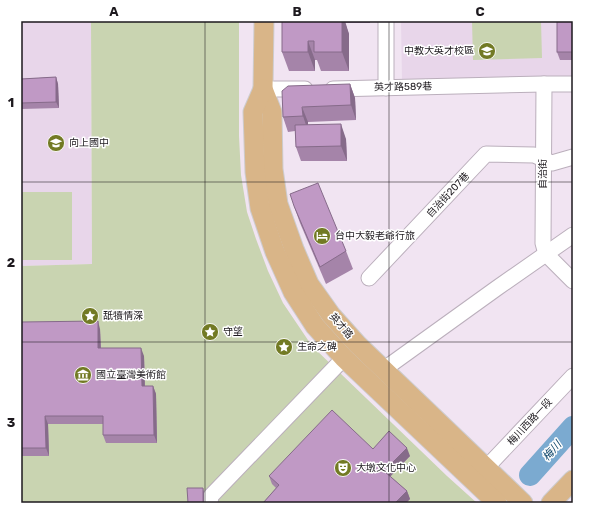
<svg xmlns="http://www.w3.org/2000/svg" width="594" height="524" viewBox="0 0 594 524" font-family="Rubik,'Noto Sans TC',sans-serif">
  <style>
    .built { fill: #e8d6ea }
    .green { fill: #c9d4b1 }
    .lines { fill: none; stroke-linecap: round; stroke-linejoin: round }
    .river { stroke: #7baad0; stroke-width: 22 }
    .minor-casing { stroke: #bbafbc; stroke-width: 17 }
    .major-casing { stroke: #cdccce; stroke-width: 21 }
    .minor { stroke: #fff; stroke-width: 15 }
    .major { stroke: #d9b588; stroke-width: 19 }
    .wall { fill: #a584a9 }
    .shaded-wall { fill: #866b8a }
    .building { fill: #c099c5; stroke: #866b8a }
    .grid { fill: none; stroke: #1d191e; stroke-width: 1; stroke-opacity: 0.55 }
    .labels { text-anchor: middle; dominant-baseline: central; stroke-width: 3; stroke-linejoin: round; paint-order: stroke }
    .poi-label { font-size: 10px; fill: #1d191e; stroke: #fff; text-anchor: start }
    .street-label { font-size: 10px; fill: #1d191e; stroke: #fff }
    .water-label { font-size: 11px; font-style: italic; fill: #0a4368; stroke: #fff }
    .neatline { fill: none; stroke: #1d191e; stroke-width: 1.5 }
    .grid-label { font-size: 13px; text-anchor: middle; font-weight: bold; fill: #1d191e }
  </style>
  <rect width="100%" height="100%" fill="#f1e4f2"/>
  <!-- built -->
  <g class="built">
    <polygon points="21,21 91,21 92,264 21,266"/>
    <polygon points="401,21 573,21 573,80 402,80"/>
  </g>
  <!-- green -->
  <g class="green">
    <polygon points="91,21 239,21 239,136 241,175 247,212 256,239 268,271 283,303 312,346 447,476 477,503 21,503 21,266 92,264"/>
    <polygon points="472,21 541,21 542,58 473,60"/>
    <rect x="21" y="192" width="51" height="68"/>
  </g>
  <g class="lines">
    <!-- river -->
    <polyline class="river" points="530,475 573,427"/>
    <!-- minor casing -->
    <g class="minor-casing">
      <g id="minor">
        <polyline points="386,21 386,88"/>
        <polyline points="573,84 544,84 543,243 546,254 573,281"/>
        <polyline points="263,89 305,89"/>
        <polyline points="333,89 544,84"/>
        <polyline points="369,278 486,154 534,155 552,163 573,157"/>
        <polyline points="383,370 497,288 573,235"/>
        <polyline points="486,468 573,376"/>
        <polyline points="210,503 211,496 344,358"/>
      </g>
    </g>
    <!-- major casing -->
    <g class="major-casing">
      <g id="major">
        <polyline points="264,21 263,89 272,112 273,169 278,204 294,249 309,284 331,315 357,344 523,503"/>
        <polyline points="263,89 253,112 255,172 260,208 275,252 293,292 315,326 344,358 497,503"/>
        <polyline points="551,503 573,480"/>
      </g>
    </g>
    <!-- minor -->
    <use href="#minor" class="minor"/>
    <!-- major -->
    <use href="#major" class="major"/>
  </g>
  <!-- wall -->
  <g class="wall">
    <polygon points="282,21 370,21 370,23 345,23 349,34 349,71 321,71 317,60 315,60 315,71 289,71 282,52"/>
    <polygon points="573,21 573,60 560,60 557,52"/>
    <polygon points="56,77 58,84 59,108 21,109 21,79"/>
    <polygon points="350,84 355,98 356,120 308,122 308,125 346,139 347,161 301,161 296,147 295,131 288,132 283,117"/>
    <polygon points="294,206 346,251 353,269 326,284 300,223"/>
    <polygon points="21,322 100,329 101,348 144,356 145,386 153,386 156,394 157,443 106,443 103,435 103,424 48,424 49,456 21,456"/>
    <polygon points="373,449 410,456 390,476 407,491 410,499 406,503 263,503 276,488 272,484 269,476"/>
  </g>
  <!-- shaded-wall -->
  <g class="shaded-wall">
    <polygon points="342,21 345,21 349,34 349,71 342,52"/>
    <polygon points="308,41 315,60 315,71 308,52"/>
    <polygon points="56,77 58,84 59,108 56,102"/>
    <polygon points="350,84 355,98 356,120 351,105"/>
    <polygon points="302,107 308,122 308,131 303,116"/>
    <polygon points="341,124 346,139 347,161 341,146"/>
    <polygon points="98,321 100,329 101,356 98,348"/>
    <polygon points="141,348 144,356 145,394 142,386"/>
    <polygon points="153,386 156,394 157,443 154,435"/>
    <polygon points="45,416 48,424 49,456 46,448"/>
    <polygon points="407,448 410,456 387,480 384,471"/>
    <polygon points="203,488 204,492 204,503 203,503"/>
    <polygon points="407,491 410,499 406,503 395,503"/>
  </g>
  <!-- building -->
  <g class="building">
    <polygon points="282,21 342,21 342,52 314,52 314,41 308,41 308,52 282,52"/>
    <rect x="557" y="21" width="16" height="31"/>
    <polygon points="56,77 56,102 21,103 21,79"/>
    <polygon points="350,84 351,105 302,107 303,116 283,117 282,91 288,86"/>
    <polygon points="341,124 341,146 296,147 295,125"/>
    <polygon points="318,183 346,251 320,267 294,206 290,194"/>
    <polygon points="98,321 98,348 141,348 142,386 153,386 154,435 103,435 103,416 45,416 46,448 21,448 21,322"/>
    <polygon points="332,410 373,449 389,431 407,448 384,471 407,491 395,503 263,503 279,485 269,476"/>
    <polygon points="187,488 203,488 203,503 188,503"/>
  </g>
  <!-- grid -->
  <path class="grid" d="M205 21V503M389 21V503M21 182H573M21 342H573"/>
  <!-- icons -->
  <defs>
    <g id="university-disc" transform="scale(0.9)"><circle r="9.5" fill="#727a24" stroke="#fff"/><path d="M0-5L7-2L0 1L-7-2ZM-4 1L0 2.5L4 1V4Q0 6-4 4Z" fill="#fff"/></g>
    <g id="school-disc" transform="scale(0.9)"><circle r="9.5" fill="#727a24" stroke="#fff"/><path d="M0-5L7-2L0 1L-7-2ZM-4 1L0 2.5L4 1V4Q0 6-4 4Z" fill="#fff"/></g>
    <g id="hotel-disc" transform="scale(0.9)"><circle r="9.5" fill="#727a24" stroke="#fff"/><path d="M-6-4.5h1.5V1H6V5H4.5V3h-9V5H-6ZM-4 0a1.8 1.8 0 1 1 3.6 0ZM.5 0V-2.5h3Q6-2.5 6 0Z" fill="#fff"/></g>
    <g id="sight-disc" transform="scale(0.9)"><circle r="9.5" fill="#727a24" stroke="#fff"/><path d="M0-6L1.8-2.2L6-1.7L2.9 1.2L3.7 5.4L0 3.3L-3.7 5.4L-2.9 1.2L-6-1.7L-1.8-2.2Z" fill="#fff"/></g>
    <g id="museum-disc" transform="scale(0.9)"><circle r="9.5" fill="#727a24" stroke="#fff"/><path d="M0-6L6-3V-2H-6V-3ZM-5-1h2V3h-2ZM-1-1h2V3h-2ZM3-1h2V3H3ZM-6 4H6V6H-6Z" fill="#fff"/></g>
    <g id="theatre-disc" transform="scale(0.9)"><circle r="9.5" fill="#727a24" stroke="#fff"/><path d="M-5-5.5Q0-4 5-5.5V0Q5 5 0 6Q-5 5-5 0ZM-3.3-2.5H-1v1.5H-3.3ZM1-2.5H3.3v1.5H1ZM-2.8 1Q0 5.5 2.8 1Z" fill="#fff"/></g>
  </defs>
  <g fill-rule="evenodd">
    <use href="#university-disc" x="487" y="51"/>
    <use href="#school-disc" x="56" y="143"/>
    <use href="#hotel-disc" x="322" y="236"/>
    <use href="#sight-disc" x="90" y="316"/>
    <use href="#sight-disc" x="210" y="332"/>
    <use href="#sight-disc" x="284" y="347"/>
    <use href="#museum-disc" x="83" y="375"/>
    <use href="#theatre-disc" x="343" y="468"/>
  </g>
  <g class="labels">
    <!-- poi labels -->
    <g class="poi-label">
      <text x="474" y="51" text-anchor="end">中教大英才校區</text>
      <text x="69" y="143">向上國中</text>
      <text x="335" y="236">台中大毅老爺行旅</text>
      <text x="103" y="316">舐犢情深</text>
      <text x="223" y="332">守望</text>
      <text x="297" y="347">生命之碑</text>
      <text x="96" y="375">國立臺灣美術館</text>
      <text x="356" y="468">大墩文化中心</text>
    </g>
    <!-- street labels -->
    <g class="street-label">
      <text transform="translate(403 87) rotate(-1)">英才路589巷</text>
      <text transform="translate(543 174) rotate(-90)">自治街</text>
      <text transform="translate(448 195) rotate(-47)">自治街207巷</text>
      <text transform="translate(341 326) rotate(49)">英才路</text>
      <text transform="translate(530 422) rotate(-47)">梅川西路一段</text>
    </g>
    <!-- water labels -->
    <g class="water-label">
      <text transform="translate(552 451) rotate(-48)">梅川</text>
    </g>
  </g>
  <!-- border -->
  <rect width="594" height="524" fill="none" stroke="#ffffff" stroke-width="44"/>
  <rect x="22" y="22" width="550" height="480" class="neatline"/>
  <g class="grid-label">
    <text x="114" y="16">A</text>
    <text x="297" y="16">B</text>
    <text x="480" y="16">C</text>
    <text x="11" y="107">1</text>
    <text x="11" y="267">2</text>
    <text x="11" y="427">3</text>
  </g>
</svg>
